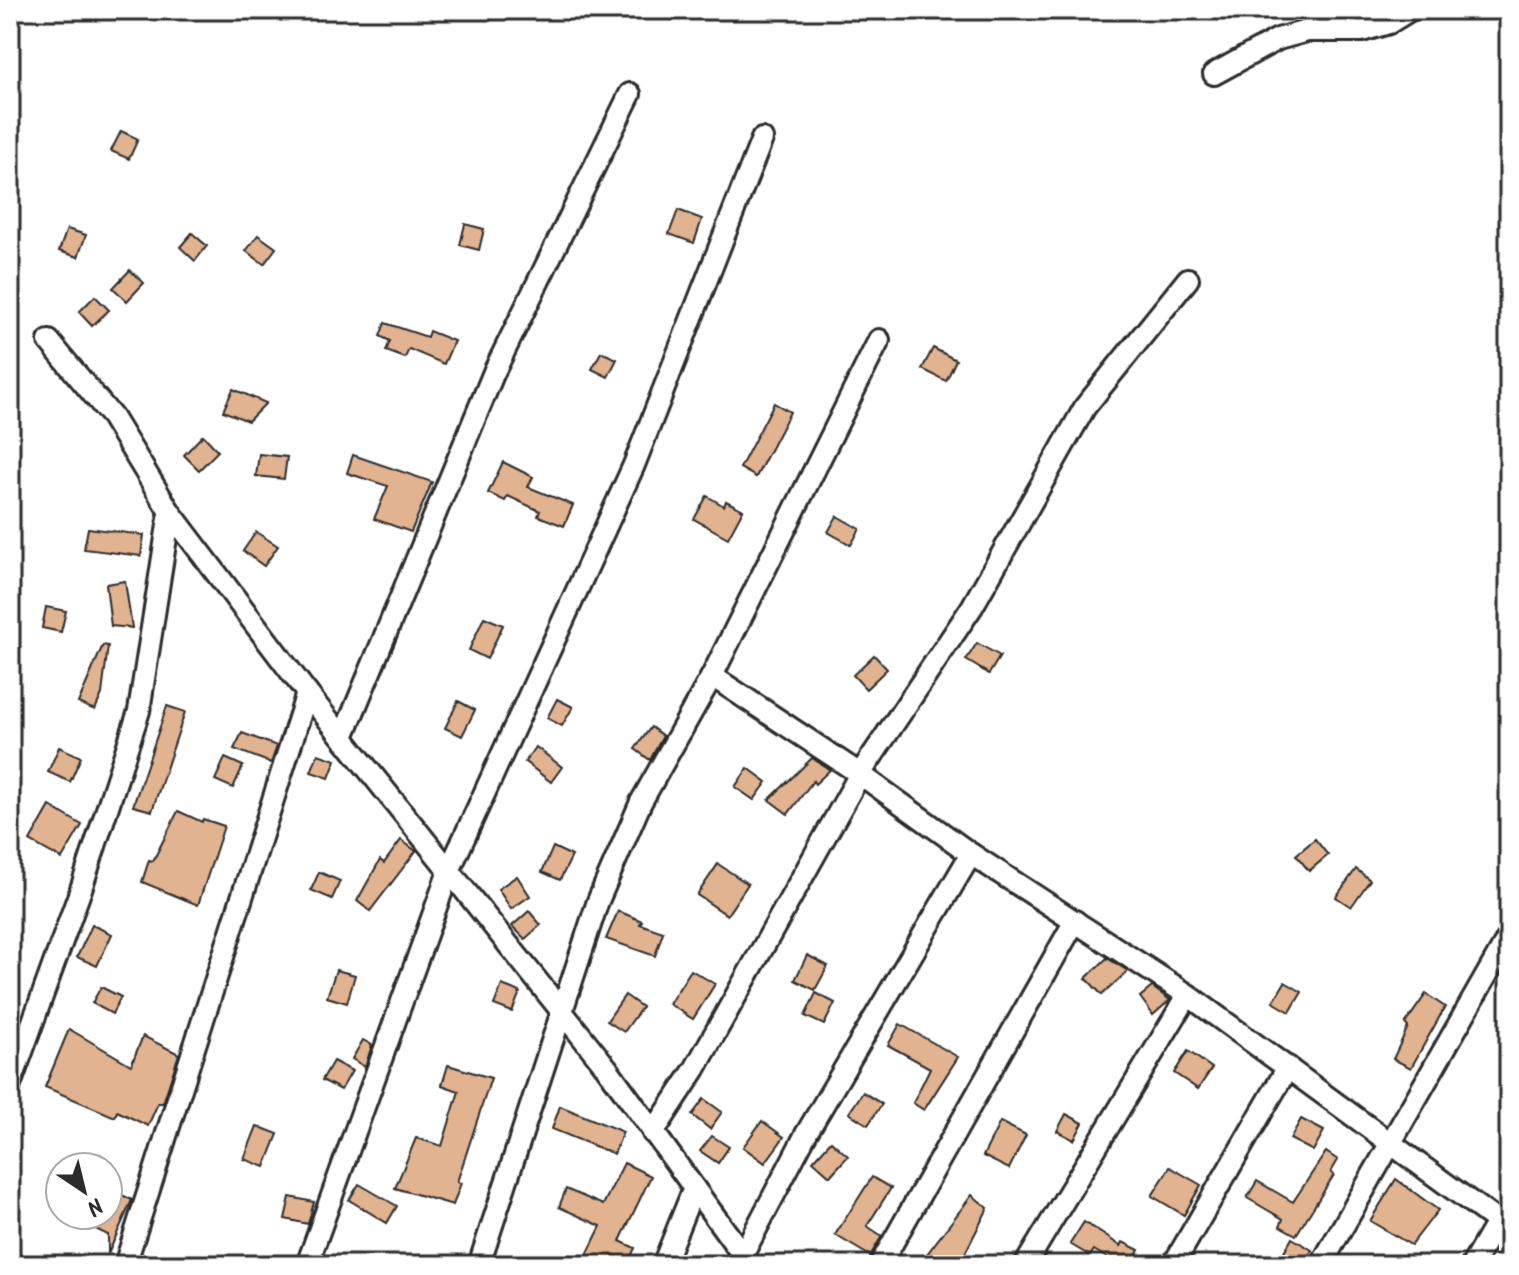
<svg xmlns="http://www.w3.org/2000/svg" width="1519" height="1275" viewBox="0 0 1519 1275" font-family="Kalam,sans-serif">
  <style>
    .building { fill: #e1b391; stroke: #2b2b2b; stroke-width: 2 }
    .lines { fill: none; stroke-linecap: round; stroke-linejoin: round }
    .street-casing { stroke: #2b2b2b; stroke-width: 26 }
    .street { stroke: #fff; stroke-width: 20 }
  </style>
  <rect width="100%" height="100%" fill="#fff"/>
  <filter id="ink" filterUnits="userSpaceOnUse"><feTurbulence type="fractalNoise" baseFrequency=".0125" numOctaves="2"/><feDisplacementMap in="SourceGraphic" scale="16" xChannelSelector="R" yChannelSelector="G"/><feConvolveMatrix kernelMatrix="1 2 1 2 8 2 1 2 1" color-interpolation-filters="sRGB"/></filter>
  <g filter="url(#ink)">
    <!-- building -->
    <g class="building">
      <polygon points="121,131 138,139 129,159 111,151"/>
      <polygon points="678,210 702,219 694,243 669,234"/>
      <polygon points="465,224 484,229 479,250 460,245"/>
      <polygon points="67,229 86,235 78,257 59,251"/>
      <polygon points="192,233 207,246 195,261 180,247"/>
      <polygon points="258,235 276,248 264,264 246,251"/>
      <polygon points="130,270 144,283 127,301 113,288"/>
      <polygon points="95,296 109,310 92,326 79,312"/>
      <polygon points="385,323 427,337 429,331 454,341 444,364 409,349 405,358 386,351 390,341 380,336"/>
      <polygon points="933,348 956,360 946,381 922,369"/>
      <polygon points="601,352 617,359 608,377 592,369"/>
      <polygon points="233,389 266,403 248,421 223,411"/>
      <polygon points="774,403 790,412 756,477 740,468"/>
      <polygon points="203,435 218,451 199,470 184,455"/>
      <polygon points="259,454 287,457 284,479 256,476"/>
      <polygon points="353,455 432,482 411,532 374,519 388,486 347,473"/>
      <polygon points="503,462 533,477 528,487 573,505 564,526 538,516 540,511 508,496 505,501 488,493"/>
      <polygon points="707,496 724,506 726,501 743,510 728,538 694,519"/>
      <polygon points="837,516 860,529 851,545 828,532"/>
      <polygon points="88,528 144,535 141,556 84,549"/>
      <polygon points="256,532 278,546 264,566 243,551"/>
      <polygon points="125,581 132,628 111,626 106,584"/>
      <polygon points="46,607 66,611 61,632 42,628"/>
      <polygon points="484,617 503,625 487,659 469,650"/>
      <polygon points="977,643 1000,656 989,674 966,660"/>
      <polygon points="103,645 108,646 102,694 95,710 78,703"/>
      <polygon points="874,655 887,669 866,689 853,675"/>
      <polygon points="557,699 573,707 562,726 547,718"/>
      <polygon points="458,701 475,710 462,736 445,728"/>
      <polygon points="167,706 185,712 152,811 133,806"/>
      <polygon points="651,727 663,736 650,760 635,749"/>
      <polygon points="242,733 277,746 271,763 234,749"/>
      <polygon points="59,747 81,757 70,782 48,772"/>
      <polygon points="536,747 562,767 551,782 525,762"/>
      <polygon points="318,754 336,760 329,778 311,772"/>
      <polygon points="225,758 243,766 233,788 215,780"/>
      <polygon points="812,758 830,770 815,784 813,781 788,814 769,800"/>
      <polygon points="748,768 767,782 754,800 735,787"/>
      <polygon points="50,806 82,825 62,859 30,841"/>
      <polygon points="178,811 202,822 203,819 224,826 198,905 142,882 149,860 153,861"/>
      <polygon points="1315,839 1328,855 1309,871 1296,855"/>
      <polygon points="401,840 416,851 370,911 357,901 380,860 384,863"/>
      <polygon points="553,847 572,856 560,880 542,872"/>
      <polygon points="718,864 748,884 727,915 697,895"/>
      <polygon points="1356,869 1370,880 1351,907 1336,897"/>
      <polygon points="319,872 340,881 332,899 311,890"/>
      <polygon points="517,876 530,896 511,909 498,889"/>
      <polygon points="529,911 541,925 525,939 512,926"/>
      <polygon points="618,911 642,921 640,924 663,932 655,956 606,939"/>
      <polygon points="92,925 112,934 97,966 77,957"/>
      <polygon points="807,955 828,966 815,990 795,980"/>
      <polygon points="1107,958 1128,971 1102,995 1086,978"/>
      <polygon points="336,970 355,975 347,1003 327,997"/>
      <polygon points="691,970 715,984 693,1019 669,1004"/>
      <polygon points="1285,982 1302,992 1290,1012 1273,1002"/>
      <polygon points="502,985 520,992 512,1012 494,1005"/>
      <polygon points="101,987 121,997 112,1014 92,1003"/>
      <polygon points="1152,987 1170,1000 1153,1015 1140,997"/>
      <polygon points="816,993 835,1003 824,1025 805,1016"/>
      <polygon points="1426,994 1445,1007 1411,1068 1393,1059 1408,1027 1405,1024"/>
      <polygon points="625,995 642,1007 624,1032 607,1021"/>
      <polygon points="900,1024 958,1057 924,1110 913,1103 930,1068 888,1045"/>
      <polygon points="69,1029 131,1065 143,1036 179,1054 163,1103 158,1103 148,1126 117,1111 115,1117 45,1087"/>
      <polygon points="363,1040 372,1045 365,1067 352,1059"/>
      <polygon points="1188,1051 1212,1068 1198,1089 1174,1073"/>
      <polygon points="333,1061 352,1071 341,1090 322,1080"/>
      <polygon points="448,1065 491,1078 457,1182 461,1183 453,1205 395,1188 416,1138 442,1146 459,1091 442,1085"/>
      <polygon points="863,1092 882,1104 868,1125 849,1113"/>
      <polygon points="704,1099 722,1112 710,1129 692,1115"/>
      <polygon points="560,1106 623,1132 614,1154 552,1129"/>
      <polygon points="1066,1114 1083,1123 1074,1140 1057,1131"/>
      <polygon points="1301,1119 1324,1131 1313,1151 1290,1139"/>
      <polygon points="762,1121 784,1137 765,1163 743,1147"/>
      <polygon points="1000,1122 1026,1135 1009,1169 983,1156"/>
      <polygon points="257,1126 278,1134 265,1167 244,1159"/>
      <polygon points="712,1136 729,1147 718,1163 700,1151"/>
      <polygon points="831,1141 848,1156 830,1176 813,1161"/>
      <polygon points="1326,1152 1338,1160 1331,1172 1334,1175 1296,1235 1280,1226 1283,1219 1247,1198 1257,1181 1293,1202"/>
      <polygon points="624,1163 651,1176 620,1241 635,1248 627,1265 582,1265 601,1226 559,1207 566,1189 603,1205"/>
      <polygon points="1170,1167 1201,1185 1184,1215 1152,1196"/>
      <polygon points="872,1177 891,1188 867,1226 882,1236 870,1256 835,1235"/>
      <polygon points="1396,1179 1438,1210 1411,1245 1370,1221"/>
      <polygon points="359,1184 397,1206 387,1223 349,1200"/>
      <polygon points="108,1188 132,1200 108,1254 108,1235 67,1215 108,1215"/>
      <polygon points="972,1195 988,1208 959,1265 945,1265 927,1254"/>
      <polygon points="290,1197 314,1202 308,1224 285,1219"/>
      <polygon points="1084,1222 1121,1246 1123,1242 1139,1250 1136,1256 1144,1262 1142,1265 1110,1265 1112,1261 1094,1250 1090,1256 1070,1244"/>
      <polygon points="1292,1238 1312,1250 1304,1265 1282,1256"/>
    </g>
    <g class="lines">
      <!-- street casing -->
      <g class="street-casing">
        <g id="street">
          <polyline points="1214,74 1278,39 1307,31 1362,31 1389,23 1410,10"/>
          <polyline points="49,341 112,417 170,512 307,693 607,1068 750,1265"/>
          <polyline points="712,676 860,774 971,854 1188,995 1509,1230"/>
          <polyline points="343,737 494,372 630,94"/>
          <polyline points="10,1085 81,889 139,711 170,512"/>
          <polyline points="653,1133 695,1069 860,774 972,607 1085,407 1188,279"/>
          <polyline points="743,1254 806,1134 971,854"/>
          <polyline points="125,1265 307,693"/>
          <polyline points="307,1265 449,871 634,465 762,139"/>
          <polyline points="479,1265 598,901 641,802 712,676 879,340"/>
          <polyline points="663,1265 694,1188"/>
          <polyline points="880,1265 1075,921"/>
          <polyline points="1025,1265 1188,995"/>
          <polyline points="1173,1265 1288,1067"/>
          <polyline points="1321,1265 1509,936"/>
          <polyline points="1472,1265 1497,1222"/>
        </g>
      </g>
      <!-- street -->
      <use href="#street" class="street"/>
    </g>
  </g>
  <!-- margin -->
  <rect width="1519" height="1275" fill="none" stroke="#fff" stroke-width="40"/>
  <rect x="20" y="20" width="1479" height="1235" fill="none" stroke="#2b2b2b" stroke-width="3" filter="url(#ink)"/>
  <!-- north arrow -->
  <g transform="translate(84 1191) rotate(145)"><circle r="38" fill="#ffffff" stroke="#aaaaaa" stroke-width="2"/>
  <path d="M0-6L14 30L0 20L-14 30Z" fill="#2b2b2b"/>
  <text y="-12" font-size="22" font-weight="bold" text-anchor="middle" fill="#2b2b2b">N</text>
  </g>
</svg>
